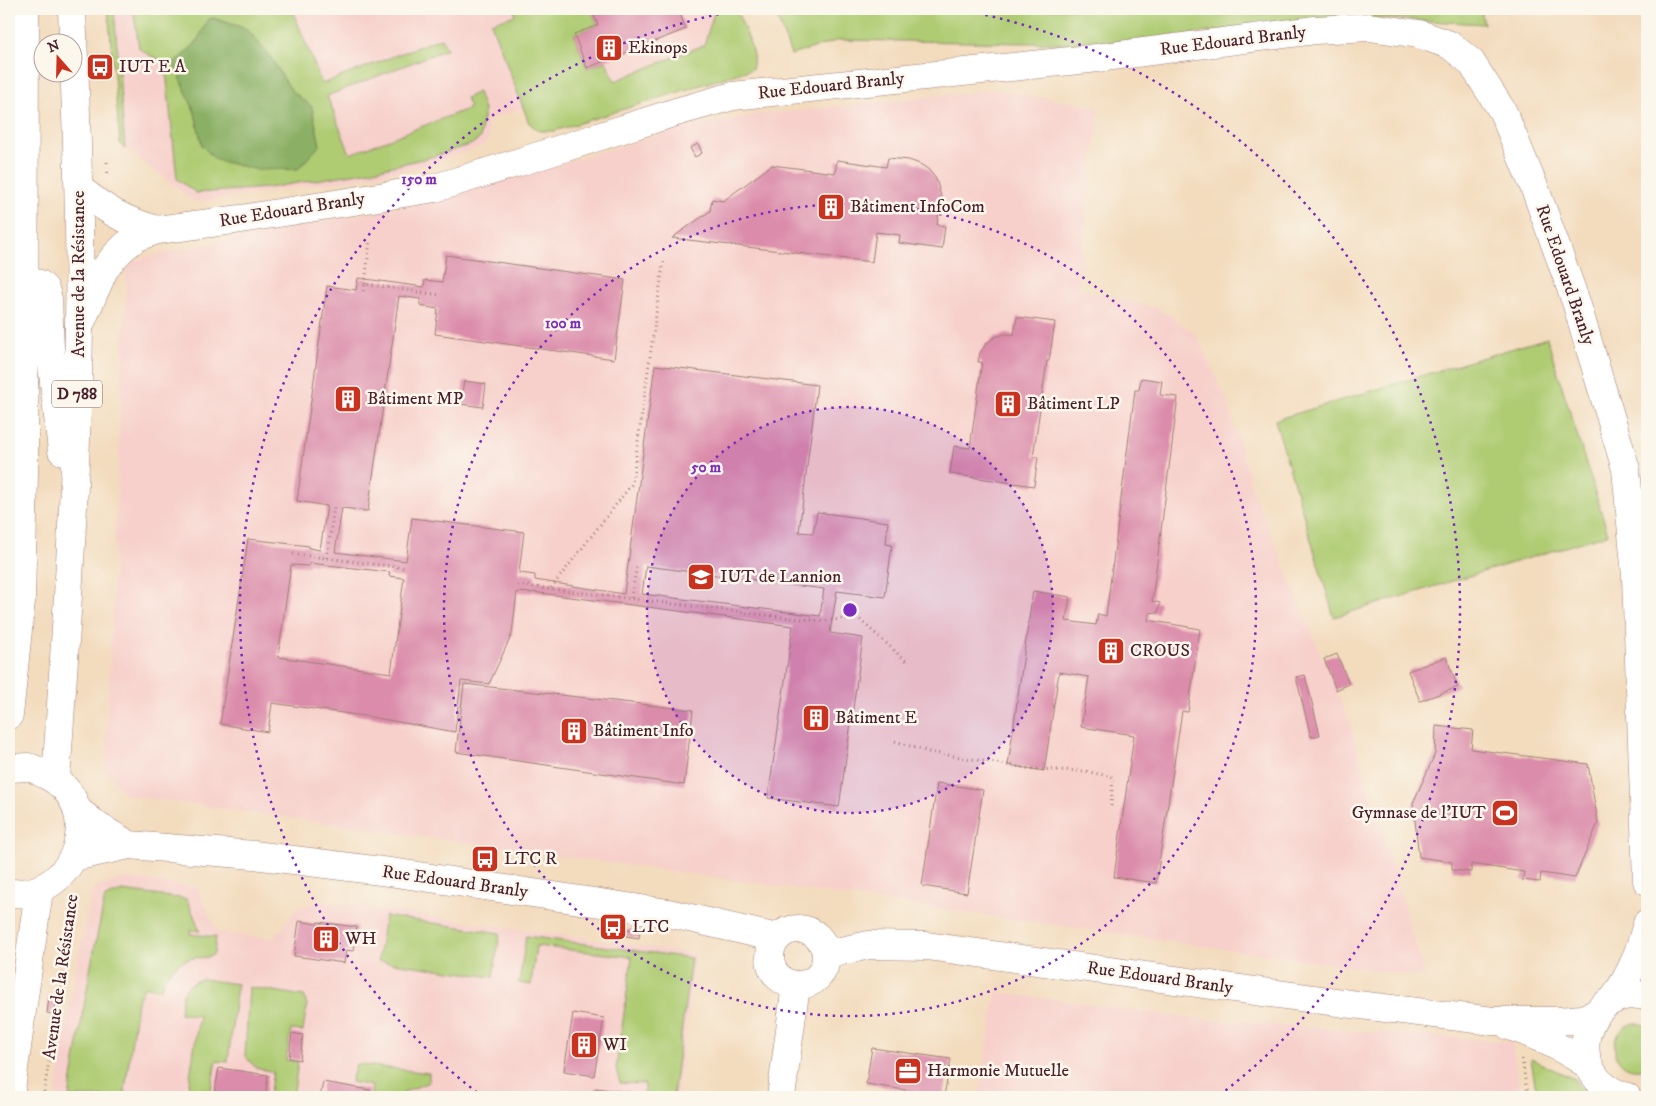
<svg xmlns="http://www.w3.org/2000/svg" width="1656" height="1106" viewBox="0 0 1656 1106" font-family="'IM FELL DW Pica',serif">
  <style>
    .built { fill: #f7d0cb }
    .green { fill: #afcc73; stroke: #7c764f }
    .forest { fill: #8bb065; stroke: #6a6848 }
    .building { fill: #db8caa; fill-rule: evenodd }
    .lines { fill: none; stroke-linecap: round; stroke-linejoin: round }
    .minor-casing { stroke: #9e7e74; stroke-width: 29 }
    .major-casing { stroke: #9e7e74; stroke-width: 29 }
    .path { stroke: #9e7e74; stroke-width: 3; stroke-dasharray: 1 4; stroke-linecap: butt }
    .minor { stroke: #fff; stroke-width: 28 }
    .major { stroke: #fff; stroke-width: 28 }
    .ring { fill: none; stroke: #7b2cbf; stroke-width: 2.5; stroke-dasharray: 2.5 5 }
    .labels { text-anchor: middle; dominant-baseline: central; stroke-width: 5; stroke-linejoin: round; paint-order: stroke }
    .shield { fill: #fbf7ec; stroke: #7f6065; stroke-width: 1 }
    .shield-label { font-size: 16px; font-weight: bold; fill: #4a1f2b }
    .street-label { font-size: 18px; fill: #4a1f2b; stroke: #fbf7ec }
    .poi-label { font-size: 18px; fill: #4a1f2b; stroke: #fbf7ec; text-anchor: start }
    .centre { fill: #7b2cbf; stroke: #fbf7ec; stroke-width: 2.5 }
    .ring-label { font-size: 15px; text-anchor: middle; font-weight: bold; fill: #7b2cbf; stroke: #fbf7ec; stroke-width: 5; stroke-linejoin: round; paint-order: stroke }
  </style>
  <rect width="100%" height="100%" fill="#fbf7ec"/>
  <filter id="ink" filterUnits="userSpaceOnUse"><feTurbulence type="fractalNoise" baseFrequency=".02" numOctaves="2"/><feDisplacementMap in="SourceGraphic" scale="10" xChannelSelector="R" yChannelSelector="G"/><feConvolveMatrix kernelMatrix="1 2 1 2 8 2 1 2 1" color-interpolation-filters="sRGB"/></filter>
  <filter id="wash" filterUnits="userSpaceOnUse"><feTurbulence type="fractalNoise" baseFrequency=".0096" numOctaves="4" result="noise"/><feDisplacementMap in="SourceGraphic" scale="20" xChannelSelector="R" yChannelSelector="G"/><feGaussianBlur stdDeviation="1.12" result="paint"/><feColorMatrix in="noise" values="0 0 0 0 0 0 0 0 0 0 0 0 0 0 0 0 0 1.4 0 .05"/><feComposite in="paint" operator="in"/></filter>
  <g filter="url(#wash)">
    <rect width="100%" height="100%" fill="#f3dcbe"/>
    <!-- built -->
    <g class="built">
      <polygon points="108,9 736,9 753,53 755,63 752,69 554,131 539,131 529,123 521,108 488,120 489,139 481,147 425,165 357,179 196,202 120,144"/>
      <polygon points="995,90 1099,108 1078,288 1159,309 1195,333 1227,401 1254,494 1350,724 1425,977 126,795 105,770 127,262 192,247 441,199 679,129 755,115"/>
      <polygon points="124,878 197,888 217,932 273,939 298,908 322,901 695,954 677,1097 55,1097 78,958 93,889"/>
      <polygon points="996,992 1208,1020 1512,1042 1521,1097 979,1097"/>
    </g>
    <!-- green -->
    <g class="green">
      <polygon points="108,9 114,9 125,149 120,144"/>
      <polygon points="133,9 292,9 322,84 441,38 447,49 327,96 350,154 470,108 466,98 478,92 484,110 480,138 472,144 435,156 371,171 267,188 196,193 177,179 165,61 151,56 139,48"/>
      <path d="M514 9H591L598 25 574 34 587 68 606 61 615 81 704 45 715 9H736C742 24 758 54 752 69L554 131H539L529 123 491 23 515 15Z"/>
      <polygon points="774,9 1481,9 1484,24 1355,17 1094,44 839,40 791,55"/>
      <polygon points="1547,338 1608,534 1334,617 1275,420"/>
      <path d="M122 891 187 899 200 931 191 930 190 934 216 937 214 954C207 959 202 957 194 958 176 960 166 974 160 990L145 986 137 1002 124 1097H69L91 965 105 897Z"/>
      <polygon points="385,916 500,933 493,977 378,961"/>
      <polygon points="526,936 691,958 673,1097 644,1097 645,1084 620,1083 616,1069 632,957 536,946 531,985 519,983"/>
      <path d="M202 979 237 984 228 1062 216 1061 210 1097H187L199 1016 180 1013C182 995 182 985 202 979Z"/>
      <polygon points="249,987 304,996 307,1005 303,1031 291,1030 286,1060 298,1062 293,1097 269,1097 273,1072 256,1068 245,1056"/>
      <path d="M1630 1024H1642L1647 1026V1067C1618 1079 1600 1040 1630 1024Z"/>
      <polygon points="1531,1059 1574,1079 1586,1097 1540,1097 1535,1084"/>
      <polygon points="356,1064 429,1073 429,1082 404,1092 403,1097 371,1097 372,1086 351,1082"/>
    </g>
    <!-- forest -->
    <polygon class="forest" points="213,18 247,29 271,58 291,90 312,107 320,145 298,169 258,170 216,160 202,146 195,113 174,63 195,44 209,19"/>
    <g id="blocks">
      <!-- building -->
      <g class="building">
        <polygon points="591,9 678,9 686,29 587,68 574,34 598,25"/>
        <polygon points="698,144 702,153 695,157 690,148"/>
        <polygon points="888,158 909,160 920,164 929,170 936,179 941,196 937,225 945,226 942,249 899,243 900,235 876,232 872,262 672,238 710,211 712,199 723,201 772,165 835,173 837,160 886,167"/>
        <path d="M446 255 625 280 614 359 435 334 438 309 420 306V299L399 296 368 511 342 508 335 552 406 561 412 518 524 532 519 573 535 575V580L624 594 655 365 817 385 799 532 813 533 817 512 888 522 886 544 892 545 885 597 837 591 830 633 863 638 839 807 768 798 793 626 532 592V593L517 592 512 634 489 684 461 681 455 732 371 717 272 703 268 732 220 724 248 539 309 546V548L320 550 327 506 297 501 327 286 356 290 358 278 424 287 425 280 442 282ZM309 563 390 572 389 576 404 578 391 673 278 657 291 565 309 566ZM646 566 824 589 820 616 642 594Z"/>
        <polygon points="1017,317 1055,322 1049,361 1047,361 1033,457 1038,457 1034,486 950,474 954,446 970,448 982,362 978,362 980,353 986,344 995,337 1006,334 1014,335"/>
        <polygon points="1141,378 1162,381 1160,395 1178,397 1152,601 1160,603 1158,613 1150,612 1148,620 1200,629 1188,712 1182,711 1156,883 1114,877 1134,735 1081,727 1089,677 1059,672 1044,771 1008,765 1033,591 1070,597 1066,621 1096,625 1098,614 1106,616 1135,390 1139,390"/>
        <polygon points="464,381 486,384 483,407 460,404"/>
        <polygon points="1337,654 1349,684 1336,690 1324,659"/>
        <polygon points="1446,657 1458,687 1420,701 1408,671"/>
        <polygon points="1305,675 1320,735 1311,737 1296,677"/>
        <polygon points="464,684 693,710 684,785 456,752"/>
        <polygon points="1436,726 1473,730 1471,749 1588,764 1598,823 1575,878 1541,873 1540,882 1522,880 1524,872 1471,864 1471,872 1452,870 1452,862 1419,857 1413,803 1435,754"/>
        <polygon points="937,783 983,790 967,893 922,886"/>
        <polygon points="299,921 317,924 318,922 357,927 354,951 346,950 344,963 294,956"/>
        <polygon points="627,929 640,930 639,938 626,936"/>
        <polygon points="49,997 57,999 54,1014 47,1013"/>
        <polygon points="573,1013 604,1018 594,1076 564,1071"/>
        <polygon points="292,1033 303,1035 300,1060 289,1058"/>
        <polygon points="872,1048 951,1059 944,1096 866,1084"/>
        <polygon points="219,1068 268,1075 265,1097 214,1097"/>
        <polygon points="323,1082 370,1090 368,1097 320,1097"/>
        <polygon points="596,1088 635,1093 634,1097 594,1097"/>
      </g>
    </g>
  </g>
  <g filter="url(#ink)">
    <use href="#blocks" fill-opacity="0" stroke="#9e7e74" stroke-width="1"/>
    <g class="lines">
      <!-- minor casing -->
      <g class="minor-casing">
        <g id="minor">
          <path d="M80 189C107 211 123 220 157 230"/>
          <polyline points="79,327 104,270 114,257 125,246 137,237 157,230 241,219 435,188 526,160 676,112 733,96 1089,59 1315,30 1369,27 1419,34 1450,45 1471,62 1503,112 1537,194 1576,302 1626,469 1636,576 1647,881"/>
          <polyline points="77,810 99,827 129,845"/>
          <polyline points="74,857 129,845 254,855 397,873 668,913 777,938"/>
          <circle cx="798" cy="957" r="28"/>
          <polyline points="827,954 869,945 927,946 1351,1004 1493,1021 1559,1021 1582,1019 1596,1014"/>
          <path d="M1613 1000C1631 974 1639 954 1647 923"/>
          <path d="M1509 1026C1537 1035 1563 1048 1588 1065"/>
          <polyline points="781,1097 796,985"/>
          <path d="M1627 1097C1558 1078 1582 983 1647 996"/>
        </g>
      </g>
      <!-- major casing -->
      <g class="major-casing">
        <g id="major">
          <polyline points="24,282 40,284 45,289 48,299 50,348 62,451"/>
          <polyline points="9,715 21,601 24,474 25,9"/>
          <path d="M9 768C15 768 22 767 28 767 34 768 40 772 46 775 108 804 78 900 9 893"/>
          <path d="M56 780C66 629 77 478 79 327 81 220 76 115 72 9"/>
          <polyline points="10,1097 39,890"/>
        </g>
      </g>
      <!-- path -->
      <g class="path">
        <polyline points="107,162 108,176"/>
        <polyline points="365,284 370,240"/>
        <polyline points="363,291 365,284 440,295"/>
        <polyline points="293,554 405,568"/>
        <polyline points="327,558 334,507"/>
        <polyline points="518,585 782,617 822,621 858,618 906,661"/>
        <polyline points="551,588 632,484 664,258"/>
        <polyline points="631,598 637,565"/>
        <polyline points="895,741 929,752 1033,769 1084,771 1113,777 1111,807"/>
        <polyline points="1522,1059 1526,1086 1531,1097"/>
        <polyline points="43,1097 59,1002 73,900"/>
      </g>
      <!-- minor -->
      <use href="#minor" class="minor"/>
      <!-- major -->
      <use href="#major" class="major"/>
    </g>
  </g>
  <!-- distance rings -->
  <circle cx="850" cy="610" r="203" fill="#7b2cbf" fill-opacity=".12"/>
  <g class="ring">
    <circle cx="850" cy="610" r="203"/>
    <circle cx="850" cy="610" r="406"/>
    <path d="M483 1097A610 610 0 0 1 744 9M956 9A610 610 0 0 1 1217 1097"/>
  </g>
  <!-- icons -->
  <defs>
    <g id="building-square" transform="scale(1.4375)"><rect x="-9" y="-9" width="18" height="18" rx="4" fill="#c8321e" stroke="#fbf7ec"/><path d="M-4-6H4V6H1V3H-1V6H-4ZM-2.5-4.3h1.7v1.8h-1.7ZM.8-4.3h1.7v1.8H.8ZM-2.5-1h1.7V.8h-1.7ZM.8-1h1.7V.8H.8Z" fill="#fff"/></g>
    <g id="bus-square" transform="scale(1.4375)"><rect x="-9" y="-9" width="18" height="18" rx="4" fill="#c8321e" stroke="#fbf7ec"/><path d="M-5-6H5V4H4V6H2V4H-2V6H-4V4H-5ZM-3.5-4V0h7V-4ZM-3.5 1.2v1.5H-2V1.2ZM2 1.2v1.5H3.5V1.2Z" fill="#fff"/></g>
    <g id="university-square" transform="scale(1.4375)"><rect x="-9" y="-9" width="18" height="18" rx="4" fill="#c8321e" stroke="#fbf7ec"/><path d="M0-5L7-2L0 1L-7-2ZM-4 1L0 2.5L4 1V4Q0 6-4 4Z" fill="#fff"/></g>
    <g id="stadium-square" transform="scale(1.4375)"><rect x="-9" y="-9" width="18" height="18" rx="4" fill="#c8321e" stroke="#fbf7ec"/><path d="M0-5a6.5 5 0 1 0 0 10a6.5 5 0 1 0 0-10ZM-3.5-1.8h7v3.6h-7Z" fill="#fff"/></g>
    <g id="office-square" transform="scale(1.4375)"><rect x="-9" y="-9" width="18" height="18" rx="4" fill="#c8321e" stroke="#fbf7ec"/><path d="M-6-3h4V-5.5h4V-3h4V5H-6ZM-1-4.5V-3h2v-1.5ZM-6 0V1H6V0Z" fill="#fff"/></g>
  </defs>
  <g fill-rule="evenodd">
    <use href="#building-square" x="609" y="48"/>
    <use href="#bus-square" x="100" y="67"/>
    <use href="#building-square" x="831" y="207"/>
    <use href="#building-square" x="348" y="399"/>
    <use href="#building-square" x="1008" y="404"/>
    <use href="#university-square" x="701" y="577"/>
    <use href="#building-square" x="1111" y="651"/>
    <use href="#building-square" x="816" y="718"/>
    <use href="#building-square" x="574" y="731"/>
    <use href="#stadium-square" x="1505" y="813"/>
    <use href="#bus-square" x="485" y="859"/>
    <use href="#bus-square" x="613" y="927"/>
    <use href="#building-square" x="326" y="939"/>
    <use href="#building-square" x="584" y="1045"/>
    <use href="#office-square" x="908" y="1071"/>
  </g>
  <g class="labels">
    <!-- shield labels -->
    <rect class="shield" x="52" y="380.5" width="50" height="27" rx="4"/>
    <g class="shield-label">
      <text x="77" y="394">D 788</text>
    </g>
    <!-- street labels -->
    <g class="street-label">
      <text transform="translate(1233 41) rotate(-7)">Rue Edouard Branly</text>
      <text transform="translate(831 86) rotate(-6)">Rue Edouard Branly</text>
      <text transform="translate(292 210) rotate(-9)">Rue Edouard Branly</text>
      <text transform="translate(79 274) rotate(-90)">Avenue de la Résistance</text>
      <text transform="translate(1565 275) rotate(71)">Rue Edouard Branly</text>
      <text transform="translate(455 882) rotate(8)">Rue Edouard Branly</text>
      <text transform="translate(61 977) rotate(-82)">Avenue de la Résistance</text>
      <text transform="translate(1160 978) rotate(8)">Rue Edouard Branly</text>
    </g>
    <!-- poi labels -->
    <g class="poi-label">
      <text x="628" y="48">Ekinops</text>
      <text x="119" y="67">IUT E A</text>
      <text x="850" y="207">Bâtiment InfoCom</text>
      <text x="367" y="399">Bâtiment MP</text>
      <text x="1027" y="404">Bâtiment LP</text>
      <text x="720" y="577">IUT de Lannion</text>
      <text x="1130" y="651">CROUS</text>
      <text x="835" y="718">Bâtiment E</text>
      <text x="593" y="731">Bâtiment Info</text>
      <text x="1486" y="813" text-anchor="end">Gymnase de l'IUT</text>
      <text x="504" y="859">LTC R</text>
      <text x="632" y="927">LTC</text>
      <text x="345" y="939">WH</text>
      <text x="603" y="1045">WI</text>
      <text x="927" y="1071">Harmonie Mutuelle</text>
    </g>
  </g>
  <circle cx="850" cy="610" r="8" class="centre"/>
  <g class="ring-label">
    <text x="419" y="184">150 m</text>
    <text x="563" y="328">100 m</text>
    <text x="706" y="472">50 m</text>
  </g>
  <!-- margin -->
  <rect width="1656" height="1106" fill="none" stroke="#fbf7ec" stroke-width="30"/>
  <!-- north arrow -->
  <g transform="translate(58 58) rotate(340)"><circle r="24" fill="#fbf7ec" stroke="#b4a19f"/>
  <path d="M0-4L9 19L0 12L-9 19Z" fill="#c8321e"/>
  <text y="-8" font-size="14" font-weight="bold" text-anchor="middle" fill="#4a1f2b">N</text>
  </g>
</svg>
